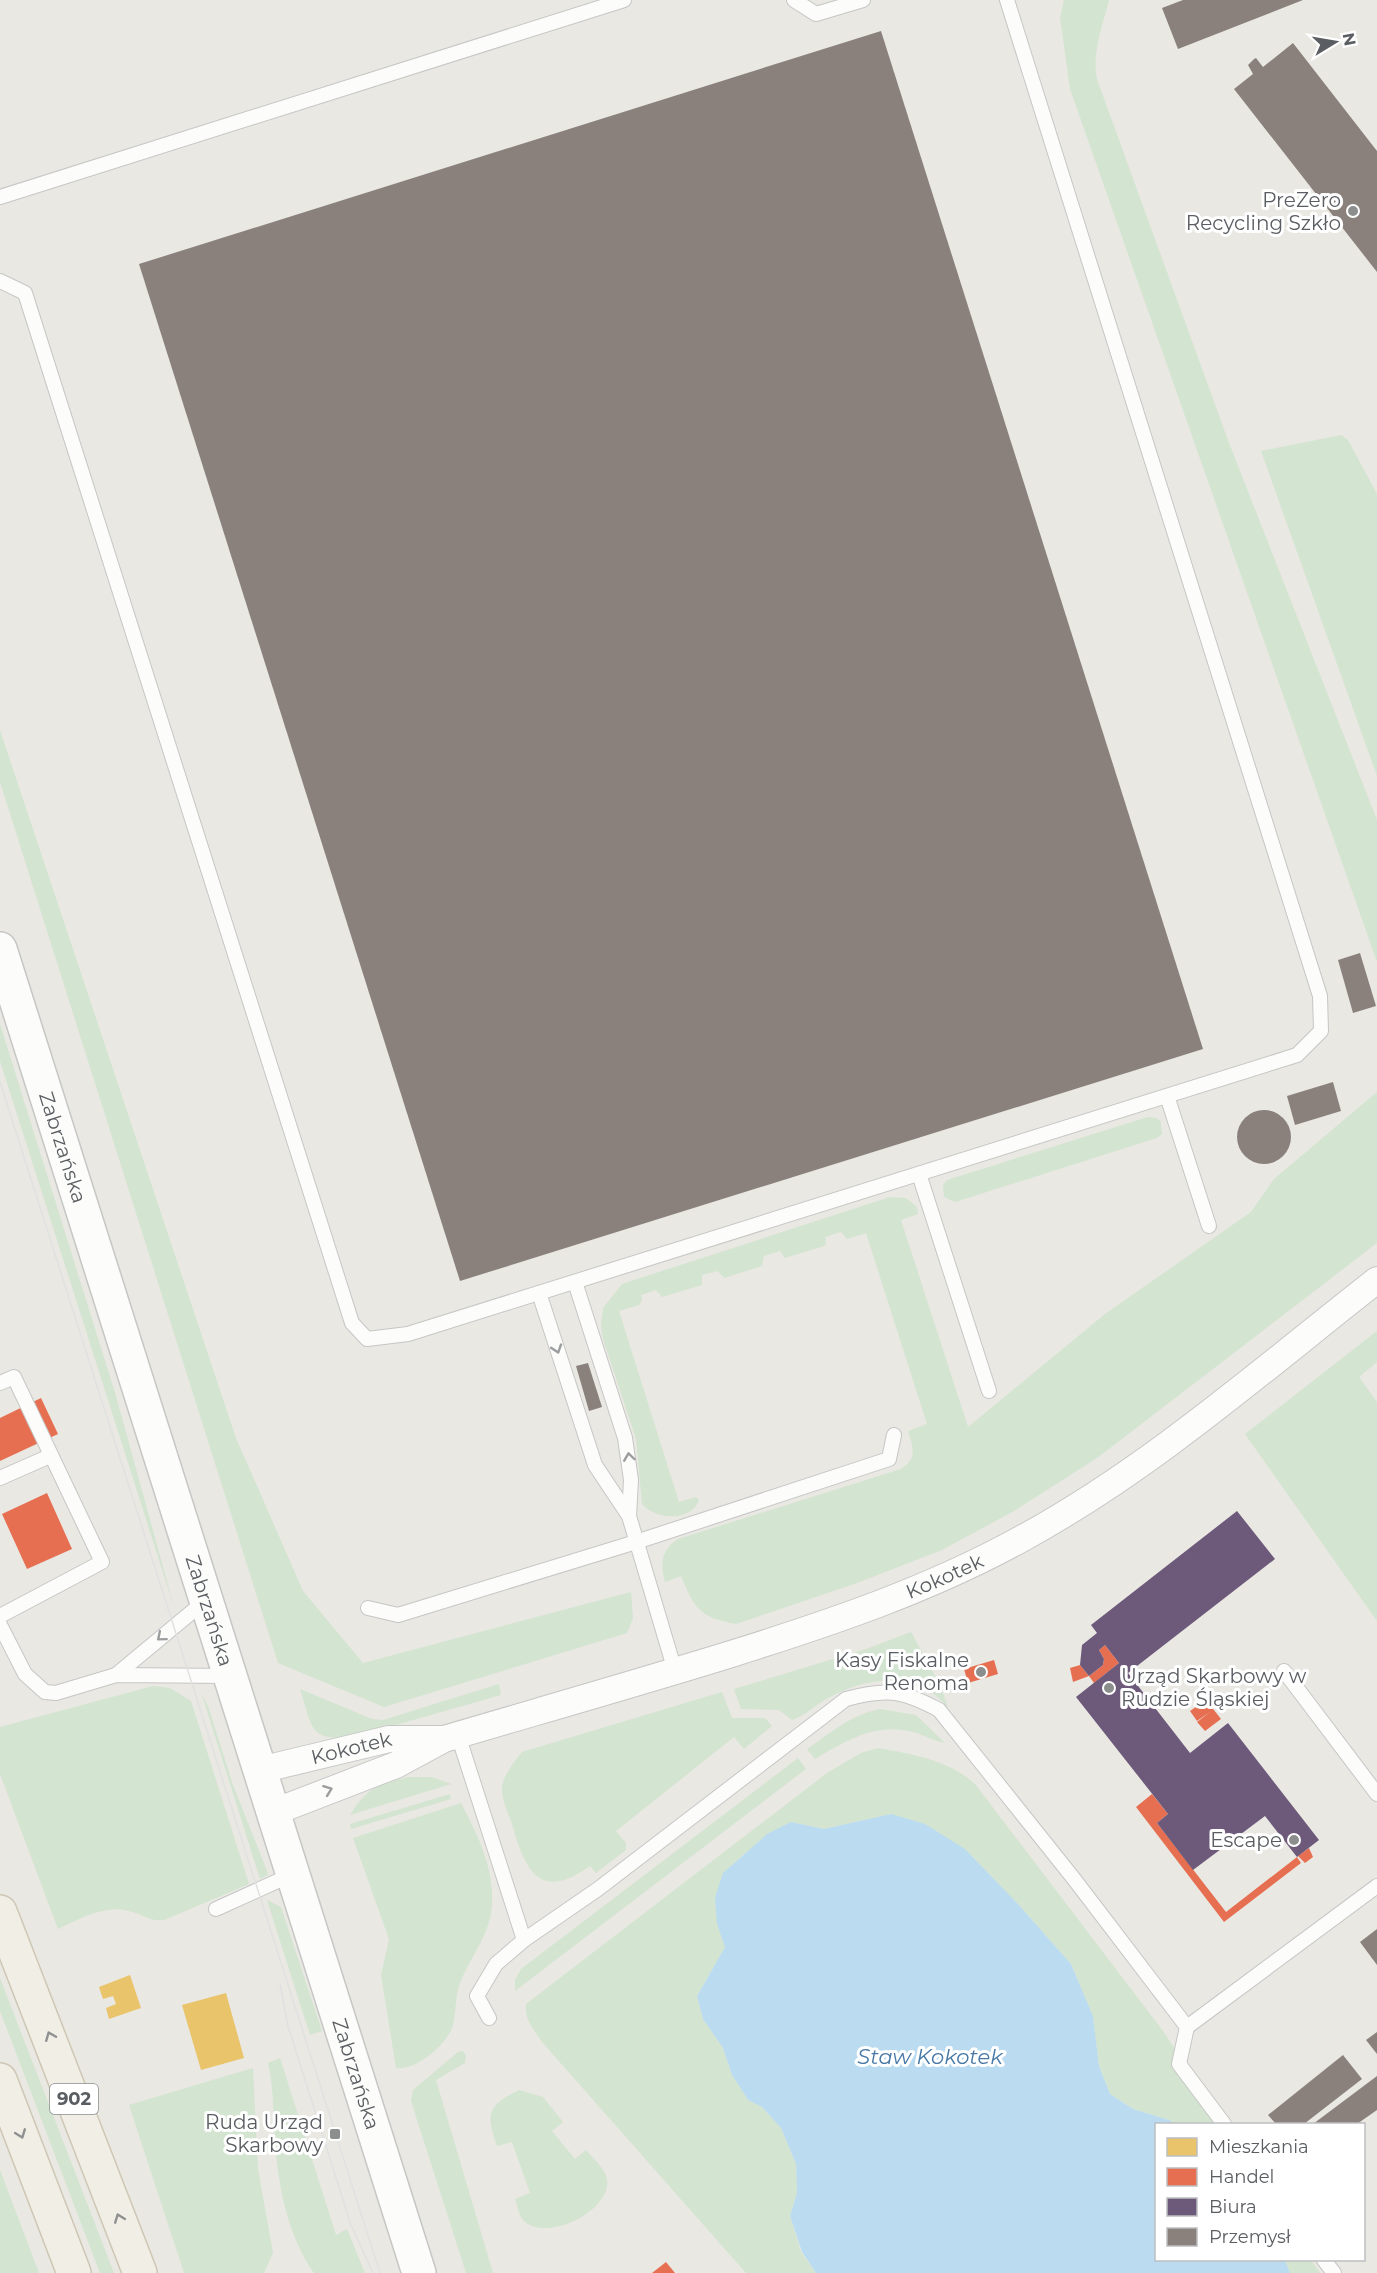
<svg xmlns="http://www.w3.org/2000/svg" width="1377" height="2273" viewBox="0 0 1377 2273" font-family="Montserrat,sans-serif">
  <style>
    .green { fill: #d3e4d0 }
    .water { fill: #bbdcf0 }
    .homes { fill: #e9c46a }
    .shops { fill: #e76f51 }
    .offices { fill: #6d597a }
    .industry { fill: #8a817c }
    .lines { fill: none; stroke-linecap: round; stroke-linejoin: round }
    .lane-casing { stroke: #c6c6c6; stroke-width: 16 }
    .street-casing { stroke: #c6c6c6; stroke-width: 28 }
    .secondary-casing { stroke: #c6c6c5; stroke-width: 36 }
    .primary-casing { stroke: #cfc6b4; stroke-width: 36 }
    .lane { stroke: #fcfcfb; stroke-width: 14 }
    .street { stroke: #fcfcfb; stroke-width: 26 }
    .secondary { stroke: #fcfcfb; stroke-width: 33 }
    .primary { stroke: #f1eee6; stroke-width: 33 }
    .tram { stroke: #e0e1e0; stroke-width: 1.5 }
    .oneway { stroke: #9b9d9f }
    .oneway2 { stroke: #8f9090 }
    .poi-dot { fill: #8c8e8e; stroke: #fff; stroke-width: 2 }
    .labels { text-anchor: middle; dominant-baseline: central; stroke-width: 6; stroke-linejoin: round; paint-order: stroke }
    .shield { fill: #fff; stroke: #8c8e90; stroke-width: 1.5 }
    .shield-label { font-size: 18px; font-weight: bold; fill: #5a5d61 }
    .poi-label { font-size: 20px; fill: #5a5d61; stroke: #fff; text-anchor: end }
    .street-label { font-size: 20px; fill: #5a5d61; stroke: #fff }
    .water-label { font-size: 21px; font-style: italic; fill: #4778a6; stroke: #fff }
  </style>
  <rect width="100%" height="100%" fill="#e9e8e3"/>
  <!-- green -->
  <g class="green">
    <path d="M1064 0H1109C1103 24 1090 58 1098 82L1229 443 1377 820V962L1070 89 1060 18Z"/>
    <polygon points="1341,435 1348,440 1377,494 1377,776 1261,451"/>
    <polygon points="0,730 236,1438 303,1591 363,1663 631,1592 633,1618 627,1633 384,1707 278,1663 0,782"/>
    <polygon points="0,1024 116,1396 174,1607 0,1061"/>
    <path d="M1377 1092V1243L1097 1458 1014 1511 942 1550 857 1583 736 1624C699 1617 695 1609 681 1576L665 1582C660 1564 661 1550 678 1539L901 1469C918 1458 913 1447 908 1431L927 1424 866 1233 847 1239 841 1232 825 1237 826 1244 824 1246 785 1258 780 1251 764 1256 762 1266 724 1278 718 1271 702 1275V1285L662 1297 656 1290 641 1295 642 1300 639 1305 619 1311 679 1502 696 1497 699 1500C692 1522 655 1520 642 1504L636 1439 603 1339 601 1325 603 1308 622 1284 890 1197 906 1198 917 1207 918 1214 901 1220 968 1427 1105 1314 1251 1212 1274 1179Z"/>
    <polygon points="1148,1117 1156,1118 1161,1122 1162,1134 1157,1138 955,1202 944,1197 943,1185 947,1180"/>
    <polygon points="1377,1331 1377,1362 1359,1377 1377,1402 1377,1621 1245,1434"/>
    <path d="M911 1632 941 1687 948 1708C917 1668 862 1677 823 1701 812 1708 804 1716 792 1720L779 1710 741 1709 734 1689 866 1649Z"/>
    <path d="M499 1684 501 1695 357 1736C309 1743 313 1729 300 1689L372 1719 383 1720Z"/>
    <path d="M153 1686 170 1688 191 1701 249 1884 164 1920C150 1922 142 1914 129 1911 106 1904 79 1919 58 1929L0 1774V1727Z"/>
    <path d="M722 1692 732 1718H765L772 1726 744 1749 734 1737 616 1831 626 1843V1850L596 1873 590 1866C540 1902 525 1871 512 1824 509 1814 501 1799 502 1788 503 1775 514 1762 522 1752Z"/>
    <polygon points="202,1695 208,1706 233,1785 267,1871 268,1875 260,1879"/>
    <path d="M880 1709 916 1715 945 1743C934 1741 924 1735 913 1732 875 1722 846 1741 815 1759L807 1749C830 1733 851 1715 880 1709Z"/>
    <path d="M878 1748C912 1754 949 1760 975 1784L1163 2031 1224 2124H1175L1169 2120 1133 2109 1110 2094 1099 2066 1093 2016 1071 1964 1018 1904 965 1849 891 1814 824 1829 791 1822C735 1860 699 1873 725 1947L697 1996 703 2019 723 2048 732 2075 748 2100 762 2107 781 2128 796 2164 797 2194 790 2216 801 2252 816 2273H746L542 2042C534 2030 524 2019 526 2004L827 1773 861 1753Z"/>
    <polygon points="798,1758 806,1769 515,1991 515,1980 521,1969"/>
    <path d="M408 1777H432L451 1784 350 1815C367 1788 377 1785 408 1777Z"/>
    <polygon points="450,1794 451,1799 351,1829 350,1824"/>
    <path d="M461 1803C477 1834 494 1867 492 1903 491 1934 471 1955 460 1983 454 1998 457 2014 452 2028 445 2046 415 2071 396 2068L381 1975 389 1939 353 1838Z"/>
    <polygon points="267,1900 281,1907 322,2031 310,2035"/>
    <polygon points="0,1978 114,2273 100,2273 0,2011"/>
    <polygon points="463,2051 466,2056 465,2063 436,2080 493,2273 466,2273 411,2101 413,2090 458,2052"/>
    <path d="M280 2058 336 2235 347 2229 365 2273H314C288 2236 278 2186 275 2141 273 2115 274 2089 268 2063Z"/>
    <polygon points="253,2068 258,2169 273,2253 264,2273 184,2273 129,2105"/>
    <path d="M519 2090 543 2097 563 2122 552 2131 575 2159 586 2150C592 2157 603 2167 606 2175 618 2207 547 2245 523 2220 519 2215 517 2205 515 2199L530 2193 512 2142 497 2146C485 2112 488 2106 519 2090Z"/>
    <polygon points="0,2170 39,2273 0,2273"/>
    <polygon points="1285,2260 1311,2260 1320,2273 1290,2273"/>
  </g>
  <!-- water -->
  <polygon class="water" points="891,1814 925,1824 965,1849 1018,1904 1071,1964 1093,2016 1099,2066 1110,2094 1133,2109 1169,2120 1175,2124 1156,2124 1156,2260 1285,2260 1290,2273 816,2273 802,2252 790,2216 797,2193 796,2164 781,2128 762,2107 748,2100 732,2075 723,2048 703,2019 697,1996 725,1947 717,1924 715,1897 723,1873 767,1834 791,1822 824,1829"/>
  <!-- homes -->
  <g class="homes">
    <polygon points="130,1975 141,2008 109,2019 106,2008 116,2004 113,1996 103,1999 99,1987"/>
    <polygon points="226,1993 244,2058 201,2070 182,2005"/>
  </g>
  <!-- shops -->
  <g class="shops">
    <polygon points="41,1398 58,1434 0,1461 0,1418"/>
    <polygon points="47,1493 72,1549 27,1569 2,1514"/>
    <polygon points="1105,1645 1119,1663 1094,1683 1089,1676 1103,1665 1104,1659 1099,1650"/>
    <polygon points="994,1660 998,1674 968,1683 964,1669"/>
    <polygon points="1080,1665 1089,1676 1073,1682 1070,1668"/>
    <polygon points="1206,1700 1221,1719 1205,1731 1197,1722 1210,1712 1197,1721 1190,1711"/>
    <polygon points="1152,1794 1168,1814 1157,1823 1226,1912 1297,1857 1301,1863 1224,1922 1136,1807"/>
    <polygon points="1309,1848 1313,1857 1305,1863 1298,1856"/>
    <polygon points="666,2262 675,2273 652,2273"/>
  </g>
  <!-- offices -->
  <polygon class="offices" points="1237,1511 1275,1559 1128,1673 1190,1753 1228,1723 1319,1840 1297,1857 1265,1816 1193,1870 1157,1823 1168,1814 1076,1697 1119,1663 1105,1645 1099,1650 1104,1659 1103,1665 1089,1676 1080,1665 1082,1645 1097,1633 1091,1625"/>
  <!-- industry -->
  <g class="industry">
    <polygon points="1183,0 1303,0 1178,49 1162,8"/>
    <polygon points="881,31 1203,1049 460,1281 139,264"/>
    <polygon points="1293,43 1377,151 1377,272 1234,89 1253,74 1248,65 1254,59 1256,58 1263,67"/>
    <polygon points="1360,953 1376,1006 1353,1013 1338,960"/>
    <polygon points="1333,1082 1341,1111 1295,1125 1287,1096"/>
    <circle cx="1264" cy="1137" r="27"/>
    <polygon points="588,1363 602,1407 589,1411 576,1366"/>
    <polygon points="1377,1929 1377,1965 1360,1942"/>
    <polygon points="1377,2032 1377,2054 1366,2040"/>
    <polygon points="1343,2055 1362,2079 1304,2124 1276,2124 1268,2115"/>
    <polygon points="1377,2076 1377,2110 1357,2124 1313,2124"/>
  </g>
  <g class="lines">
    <!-- lane casing -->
    <g class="lane-casing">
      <g id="lane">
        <polyline points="794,0 816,14 863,0"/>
        <polyline points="0,197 624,0"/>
        <polyline points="0,281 25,293 352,1323 367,1339 408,1334 1297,1055 1321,1031 1320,996 1007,0"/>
        <polyline points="1167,1096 1209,1226"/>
        <polyline points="919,1174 989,1391"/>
        <polyline points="575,1282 625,1438 631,1480 629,1516 675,1671"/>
        <polyline points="539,1293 595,1465 629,1516"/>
        <polyline points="0,1383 14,1377 102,1562 0,1616"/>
        <polyline points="0,1478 50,1456"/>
        <polyline points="368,1608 398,1615 636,1542 889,1459 894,1435"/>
        <polyline points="0,1625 25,1674 45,1692 56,1693 116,1675 231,1676"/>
        <polyline points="1284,1671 1377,1794"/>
        <polyline points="116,1675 205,1601"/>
        <polyline points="458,1735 524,1940 496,1964 477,1996 489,2018"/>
        <polyline points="216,1909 293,1874"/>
        <path d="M524 1940 598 1889 846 1699C886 1688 902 1690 939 1710L1074 1879 1187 2027 1179 2064 1224 2124"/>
        <polyline points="1187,2027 1377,1886"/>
        <polyline points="1324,2260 1334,2273"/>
      </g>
    </g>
    <!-- street casing -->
    <g class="street-casing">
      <g id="street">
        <path id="s1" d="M260 1770 389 1739H441"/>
        <path id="s2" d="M274 1812 396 1765 444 1739C539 1711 634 1684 728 1655 830 1623 929 1590 1023 1538 1151 1468 1262 1370 1377 1280"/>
      </g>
    </g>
    <!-- secondary casing -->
    <g class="secondary-casing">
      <g id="secondary">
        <path id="s3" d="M0 949 419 2273"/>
      </g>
    </g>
    <!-- primary casing -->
    <g class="primary-casing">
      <g id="primary">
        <polyline points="0,1912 140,2273"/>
        <polyline points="0,2080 74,2273"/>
      </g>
    </g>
    <!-- lane -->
    <use href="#lane" class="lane"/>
    <!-- street -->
    <use href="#street" class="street"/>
    <!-- secondary -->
    <use href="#secondary" class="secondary"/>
    <!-- primary -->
    <use href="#primary" class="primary"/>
    <!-- tram -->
    <g class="tram">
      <polyline points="0,1082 380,2273"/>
      <polyline points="280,1984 288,2026 351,2225 373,2273"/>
    </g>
  </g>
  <!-- one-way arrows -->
  <defs><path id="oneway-chevron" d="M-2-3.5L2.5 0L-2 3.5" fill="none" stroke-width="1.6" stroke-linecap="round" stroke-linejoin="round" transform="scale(1.5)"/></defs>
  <g class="oneway">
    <use href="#oneway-chevron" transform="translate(557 1349) rotate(72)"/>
    <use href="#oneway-chevron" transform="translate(629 1457) rotate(-98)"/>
    <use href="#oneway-chevron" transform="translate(161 1637) rotate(140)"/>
    <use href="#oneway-chevron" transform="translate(328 1790) rotate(-21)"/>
  </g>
  <g class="oneway2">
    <use href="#oneway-chevron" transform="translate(50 2036) rotate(-112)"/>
    <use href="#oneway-chevron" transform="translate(21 2134) rotate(69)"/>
    <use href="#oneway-chevron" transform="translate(119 2218) rotate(-111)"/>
  </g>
  <!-- markers -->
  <g class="poi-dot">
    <circle cx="1353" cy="211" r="6"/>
    <circle cx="981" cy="1672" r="6"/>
    <circle cx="1109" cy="1688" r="6"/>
    <circle cx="1294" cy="1840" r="6"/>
    <rect x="329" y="2128" width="12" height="12" rx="3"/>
  </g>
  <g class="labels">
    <!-- shield labels -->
    <rect class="shield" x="50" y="2084" width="48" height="30" rx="4.5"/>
    <g class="shield-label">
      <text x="74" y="2099">902</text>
    </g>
    <!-- poi labels -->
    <g class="poi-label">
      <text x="1341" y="200">PreZero<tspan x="1341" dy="23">Recycling Szkło</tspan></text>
      <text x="969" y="1660">Kasy Fiskalne<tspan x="969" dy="23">Renoma</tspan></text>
      <text x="1121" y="1676" text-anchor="start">Urząd Skarbowy w<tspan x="1121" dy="23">Rudzie Śląskiej</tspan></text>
      <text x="1282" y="1840">Escape</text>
      <text x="323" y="2122">Ruda Urząd<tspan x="323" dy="23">Skarbowy</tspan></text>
    </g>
    <!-- street labels -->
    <g class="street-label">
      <text stroke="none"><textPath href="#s3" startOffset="208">Zabrzańska</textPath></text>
      <text stroke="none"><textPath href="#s2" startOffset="712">Kokotek</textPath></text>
      <text stroke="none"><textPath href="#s3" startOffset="694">Zabrzańska</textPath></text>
      <text stroke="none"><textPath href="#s1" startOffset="94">Kokotek</textPath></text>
      <text stroke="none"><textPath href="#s3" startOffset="1180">Zabrzańska</textPath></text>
    </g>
    <!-- water labels -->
    <g class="water-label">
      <text x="930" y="2056">Staw Kokotek</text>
    </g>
  </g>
  <!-- legend -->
  <rect x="1155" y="2123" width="210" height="138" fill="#ffffff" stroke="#bdbec0" stroke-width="1.5"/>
  <rect x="1167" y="2138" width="30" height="18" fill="#e9c46a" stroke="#bdbec0" stroke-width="1.5"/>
  <text x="1209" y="2153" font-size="18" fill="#5a5d61">Mieszkania</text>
  <rect x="1167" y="2168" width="30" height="18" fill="#e76f51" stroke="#bdbec0" stroke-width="1.5"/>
  <text x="1209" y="2183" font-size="18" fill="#5a5d61">Handel</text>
  <rect x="1167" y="2198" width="30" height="18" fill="#6d597a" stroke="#bdbec0" stroke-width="1.5"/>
  <text x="1209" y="2213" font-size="18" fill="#5a5d61">Biura</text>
  <rect x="1167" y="2228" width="30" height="18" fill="#8a817c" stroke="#bdbec0" stroke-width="1.5"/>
  <text x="1209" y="2243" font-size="18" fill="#5a5d61">Przemysł</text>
  <!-- north arrow -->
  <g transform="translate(1335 42) rotate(79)" stroke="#ffffff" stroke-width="4.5" paint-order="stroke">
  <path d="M0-4.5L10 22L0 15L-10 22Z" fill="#5a5d61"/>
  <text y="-9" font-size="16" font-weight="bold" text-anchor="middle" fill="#5a5d61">N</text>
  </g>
</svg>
